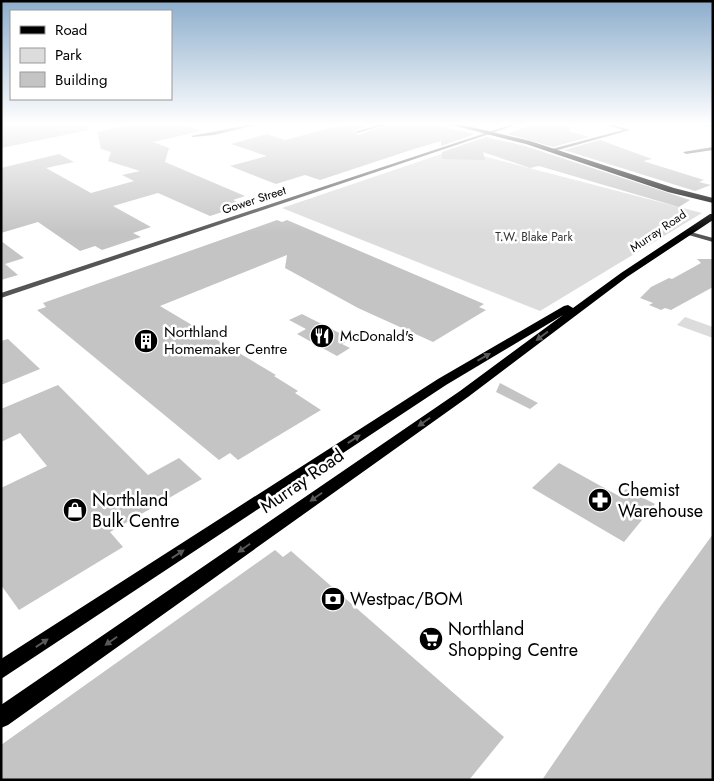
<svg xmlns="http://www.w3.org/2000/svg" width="714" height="781" viewBox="0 0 714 781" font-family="Jost,sans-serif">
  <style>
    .green { fill: #dcdcdc }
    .building { fill: #c4c4c4 }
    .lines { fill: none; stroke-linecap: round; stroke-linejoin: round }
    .minor { fill: #555; fill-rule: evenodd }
    .tertiary { fill: #555; fill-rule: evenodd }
    .primary { fill: #000; fill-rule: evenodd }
    .trunk { fill: #000; fill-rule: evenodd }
    .oneway { fill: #595959 }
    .labels { text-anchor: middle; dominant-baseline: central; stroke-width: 5; stroke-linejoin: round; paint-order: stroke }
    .far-street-label { font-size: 12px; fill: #000; stroke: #fff }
    .far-park-label { font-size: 12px; fill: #333; stroke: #fff }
    .poi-label { font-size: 15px; fill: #000; stroke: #fff; text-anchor: start }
    .near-street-label { font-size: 18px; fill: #000; stroke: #fff }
    .near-poi-label { font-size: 18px; fill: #000; stroke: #fff; text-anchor: start }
  </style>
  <rect width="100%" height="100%" fill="#fff"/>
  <!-- green -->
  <g class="green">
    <polygon points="456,149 702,213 540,311 282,208"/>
    <polygon points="685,317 713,327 713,338 677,325"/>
  </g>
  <!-- building -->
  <g class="building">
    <polygon points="1,125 88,125 89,130 1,148"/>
    <polygon points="128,125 185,125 201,131 153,142 169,148 165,162 245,196 233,200 244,205 210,216 158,193 113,206 151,227 133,233 141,237 102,250 95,246 80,251 38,222 1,233 1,168 59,154 74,162 46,168 91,193 134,181 122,175 140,171 108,161 111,152 101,149 97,132"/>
    <polygon points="342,125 372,125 353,131 358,135 387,125 436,125 475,134 441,146 441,141 414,149 320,180 305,175 276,184 230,166 267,156 231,144 267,134 285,140"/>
    <polygon points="530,125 570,125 569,131 589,137 553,147 507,134"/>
    <polygon points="486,137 525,146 690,200 679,207 539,166 530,168 483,152 485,160 442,159 442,152"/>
    <polygon points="600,140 652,159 643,161 704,180 699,182 711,185 695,191 564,150"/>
    <polygon points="277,220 282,222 287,220 484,304 479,307 486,310 433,342 358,308 285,268 287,255 160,306 276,375 274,376 298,391 295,393 321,410 238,460 230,453 219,460 37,310 46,307 43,303"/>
    <polygon points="1,241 24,258 5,264 18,275 1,280"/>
    <polygon points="697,259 713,259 713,287 671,310 665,308 661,310 649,305 653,303 640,298 651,287 669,278 672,279 701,263"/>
    <polygon points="302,314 351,339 342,344 350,348 337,356 297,334 306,329 289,320"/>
    <polygon points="8,339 40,369 1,385 1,341"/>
    <polygon points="500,383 538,403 530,409 496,392"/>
    <polygon points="58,385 148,475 179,458 202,479 110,532 123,547 19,610 1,585 1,488 47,466 20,433 1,442 1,409"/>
    <polygon points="559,463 619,496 626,489 655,504 624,542 532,488"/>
    <polygon points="713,534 713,780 542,780 660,607"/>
    <polygon points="275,550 283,557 291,551 504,737 469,780 1,780 1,745"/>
  </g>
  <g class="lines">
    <!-- minor -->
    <g class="minor">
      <polygon points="248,125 256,125 214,135 193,137 191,136"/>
      <polygon points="378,125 385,125 357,133 355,132"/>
      <polygon points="607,125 614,125 630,130 551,152 548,150 623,130"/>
      <polygon points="704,125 713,125 713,127 704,126"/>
      <polygon points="713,147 713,150 686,154 683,152"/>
      <polygon points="687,231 713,238 713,242 685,234 684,233"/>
    </g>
    <!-- tertiary -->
    <polygon class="tertiary" points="510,125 516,125 1,298 1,293"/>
    <!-- primary -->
    <polygon class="primary" points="710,214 713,214 713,220 627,277 468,397 8,725 1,728 1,705 460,391 563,315 446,385 1,679 1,659 438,379 564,306 568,305 573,308 621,273"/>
    <!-- trunk -->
    <polygon class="trunk" points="452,125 463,125 530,141 674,188 713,198 713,203 668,192 526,144"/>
  </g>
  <!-- one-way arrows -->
  <defs><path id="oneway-solid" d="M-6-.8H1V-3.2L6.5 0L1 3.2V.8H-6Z" transform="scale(1.25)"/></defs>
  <g class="oneway">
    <use href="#oneway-solid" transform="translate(542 336) rotate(143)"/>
    <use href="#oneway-solid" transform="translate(484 357) rotate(-30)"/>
    <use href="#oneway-solid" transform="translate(424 422) rotate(145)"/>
    <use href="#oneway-solid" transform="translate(354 439) rotate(-33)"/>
    <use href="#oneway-solid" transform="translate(316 497) rotate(145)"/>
    <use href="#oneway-solid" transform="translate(244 548) rotate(145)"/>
    <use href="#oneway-solid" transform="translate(178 554) rotate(-33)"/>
    <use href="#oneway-solid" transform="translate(111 641) rotate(145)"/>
    <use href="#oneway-solid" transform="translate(42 643) rotate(-33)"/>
  </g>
  <!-- sky -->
  <linearGradient id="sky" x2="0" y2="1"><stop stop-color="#8cadcc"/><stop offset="0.53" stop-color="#fff"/><stop offset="1" stop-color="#fff" stop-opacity="0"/></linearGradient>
  <rect width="714" height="234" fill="url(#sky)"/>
  <!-- icons -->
  <defs>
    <g id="restaurant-disc" transform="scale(1.25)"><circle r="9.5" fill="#000" stroke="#fff"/><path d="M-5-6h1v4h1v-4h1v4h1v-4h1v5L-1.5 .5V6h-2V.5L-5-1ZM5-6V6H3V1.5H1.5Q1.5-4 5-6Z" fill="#fff"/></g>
    <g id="building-disc" transform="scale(1.25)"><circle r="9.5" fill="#000" stroke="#fff"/><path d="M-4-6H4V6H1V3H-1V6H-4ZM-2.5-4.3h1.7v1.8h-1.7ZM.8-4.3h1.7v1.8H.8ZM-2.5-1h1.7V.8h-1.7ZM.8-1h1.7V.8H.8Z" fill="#fff"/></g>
    <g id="pharmacy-disc" transform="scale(1.25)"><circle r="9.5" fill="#000" stroke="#fff"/><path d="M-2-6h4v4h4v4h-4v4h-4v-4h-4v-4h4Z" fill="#fff"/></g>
    <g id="shop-disc" transform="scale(1.25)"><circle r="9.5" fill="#000" stroke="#fff"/><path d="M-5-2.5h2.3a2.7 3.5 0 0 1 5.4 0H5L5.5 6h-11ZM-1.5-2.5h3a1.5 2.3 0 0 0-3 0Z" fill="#fff"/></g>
    <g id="bank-disc" transform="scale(1.25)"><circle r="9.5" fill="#000" stroke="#fff"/><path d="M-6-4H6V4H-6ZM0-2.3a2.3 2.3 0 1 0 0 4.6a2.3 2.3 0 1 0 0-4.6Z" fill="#fff"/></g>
    <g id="supermarket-disc" transform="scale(1.25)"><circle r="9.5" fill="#000" stroke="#fff"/><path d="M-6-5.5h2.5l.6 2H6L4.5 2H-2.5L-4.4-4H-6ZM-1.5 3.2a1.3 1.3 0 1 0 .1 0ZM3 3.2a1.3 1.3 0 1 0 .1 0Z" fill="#fff"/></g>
  </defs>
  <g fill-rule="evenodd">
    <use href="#restaurant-disc" x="322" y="336"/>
    <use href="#building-disc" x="146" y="341"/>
    <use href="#pharmacy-disc" x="600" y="500"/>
    <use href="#shop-disc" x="75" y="510"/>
    <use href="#bank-disc" x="333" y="599"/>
    <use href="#supermarket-disc" x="431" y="639"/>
  </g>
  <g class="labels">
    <!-- far-street labels -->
    <g class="far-street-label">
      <text transform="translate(254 200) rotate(-18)">Gower Street</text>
      <text transform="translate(658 231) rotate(-34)">Murray Road</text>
    </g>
    <!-- far-park labels -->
    <g class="far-park-label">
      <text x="534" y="237">T.W. Blake Park</text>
    </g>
    <!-- poi labels -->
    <g class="poi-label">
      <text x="164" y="332">Northland<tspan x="164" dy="17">Homemaker Centre</tspan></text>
      <text x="340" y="336">McDonald's</text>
    </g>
    <!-- near-street labels -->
    <g class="near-street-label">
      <text transform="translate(302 481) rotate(-35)">Murray Road</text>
    </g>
    <!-- near-poi labels -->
    <g class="near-poi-label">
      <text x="618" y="490">Chemist<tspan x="618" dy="21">Warehouse</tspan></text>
      <text x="92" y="500">Northland<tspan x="92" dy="21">Bulk Centre</tspan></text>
      <text x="350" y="599">Westpac/BOM</text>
      <text x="448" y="629">Northland<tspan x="448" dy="21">Shopping Centre</tspan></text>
    </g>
  </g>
  <!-- border -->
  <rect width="714" height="781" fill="none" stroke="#000000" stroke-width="5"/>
  <!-- legend -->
  <rect x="10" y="10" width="162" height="90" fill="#ffffff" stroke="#999999"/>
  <rect x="20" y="26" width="25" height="8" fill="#000000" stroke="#999999"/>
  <text x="55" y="35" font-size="15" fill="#000000">Road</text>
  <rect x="20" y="48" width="25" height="15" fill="#dcdcdc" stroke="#999999"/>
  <text x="55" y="60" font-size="15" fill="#000000">Park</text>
  <rect x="20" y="72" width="25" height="15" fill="#c4c4c4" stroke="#999999"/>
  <text x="55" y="85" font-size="15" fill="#000000">Building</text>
</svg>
